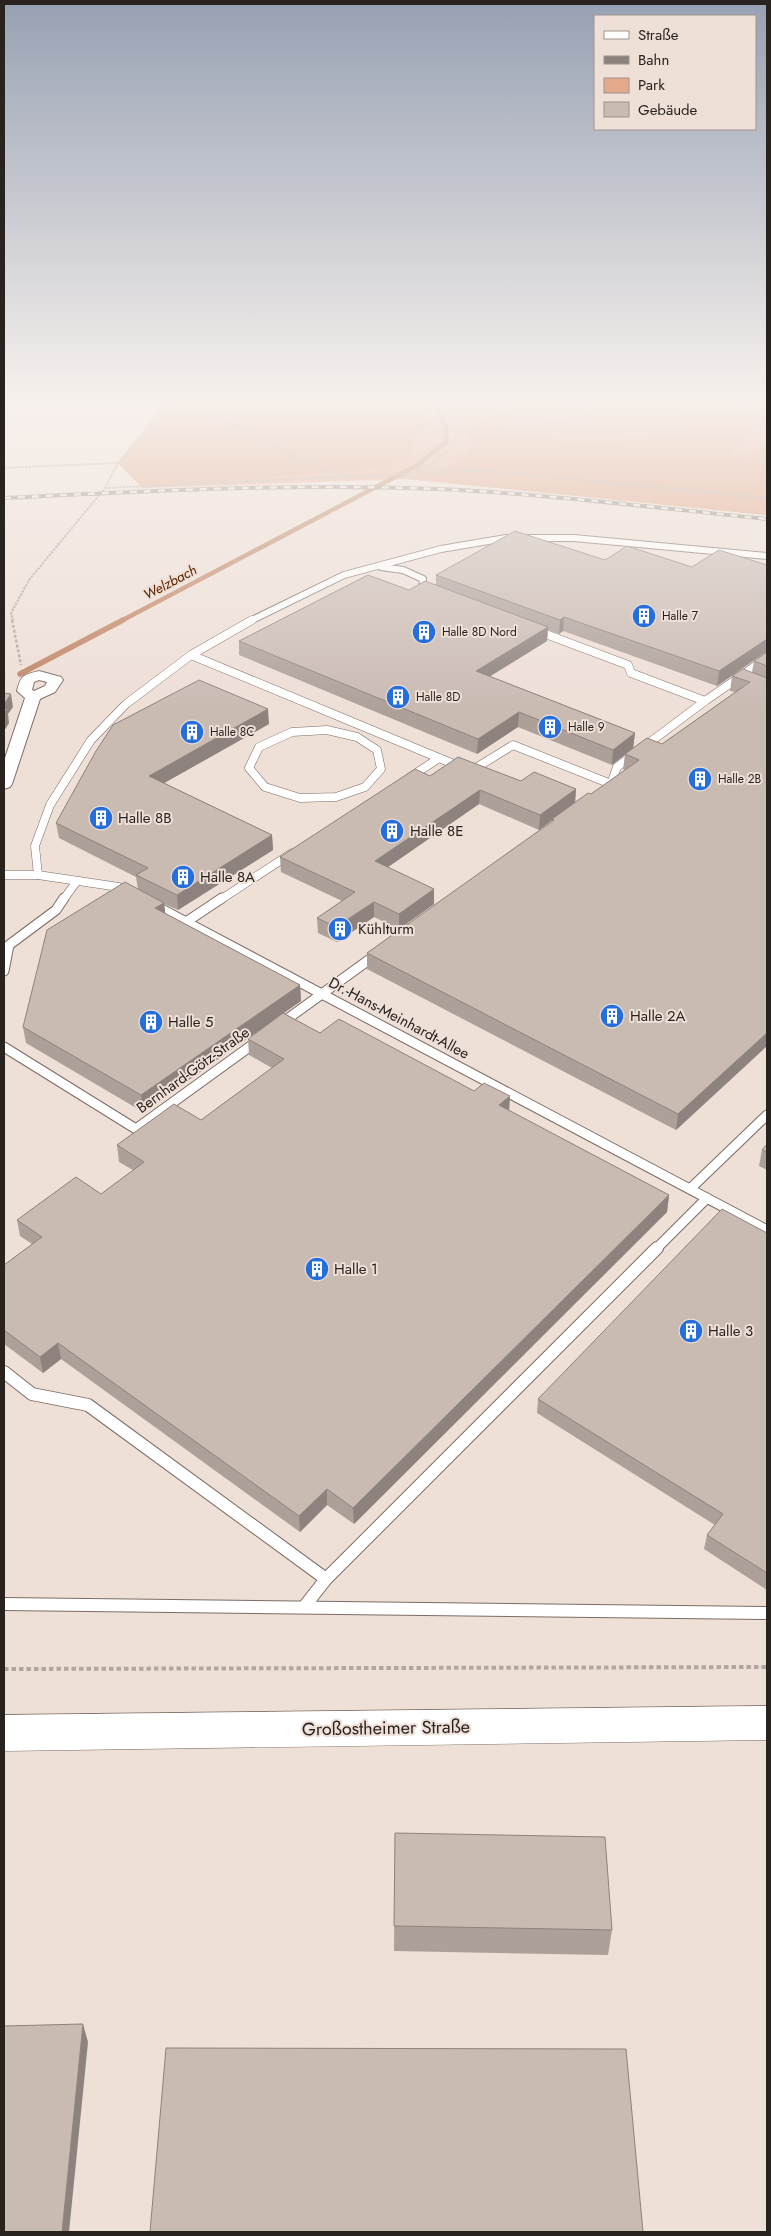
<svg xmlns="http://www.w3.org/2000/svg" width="771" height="2236" viewBox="0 0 771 2236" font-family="Jost,sans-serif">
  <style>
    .green { fill: #e4aa8c }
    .forest { fill: #dda080 }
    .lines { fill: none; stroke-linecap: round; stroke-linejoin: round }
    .stream-far1 { stroke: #bf8464; stroke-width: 4.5 }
    .stream { stroke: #bf8464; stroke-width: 5.5 }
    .service-far3-casing { stroke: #7b6d66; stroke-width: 8 }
    .service-far2-casing { stroke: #7b6d66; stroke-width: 9 }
    .service-far1-casing { stroke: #7b6d66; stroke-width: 11 }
    .service-casing { stroke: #7b6d66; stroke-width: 14 }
    .minor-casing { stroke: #7b6d66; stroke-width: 2 }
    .secondary-casing { stroke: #7b6d66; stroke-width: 1 }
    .path-far2 { stroke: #b2a6a0; stroke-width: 2; stroke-dasharray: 2.5 1; stroke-linecap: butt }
    .path-far1 { stroke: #b2a6a0; stroke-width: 2.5; stroke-dasharray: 3 2; stroke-linecap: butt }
    .path { stroke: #b2a6a0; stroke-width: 4; stroke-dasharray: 4.5 3; stroke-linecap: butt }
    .service-far3 { stroke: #fff; stroke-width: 6 }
    .service-far2 { stroke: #fff; stroke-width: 8 }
    .service-far1 { stroke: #fff; stroke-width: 9 }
    .service { stroke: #fff; stroke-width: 12 }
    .minor { fill: #fff; fill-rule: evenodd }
    .secondary { fill: #fff; fill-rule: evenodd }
    .rail-casing { stroke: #8d837d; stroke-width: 4 }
    .rail { stroke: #eedfd7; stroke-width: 2.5; stroke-dasharray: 7; stroke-linecap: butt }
    .wall { fill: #ada099; fill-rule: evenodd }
    .shaded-wall { fill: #8d827d }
    .building { fill: #c9bab2; stroke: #8d827d }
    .labels { text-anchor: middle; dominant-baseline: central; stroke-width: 4; stroke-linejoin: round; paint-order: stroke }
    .far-poi-label { font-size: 12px; fill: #292320; stroke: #eedfd7; text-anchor: start }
    .far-water-label { font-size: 14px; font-style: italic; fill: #5e2701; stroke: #eedfd7 }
    .poi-label { font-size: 15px; fill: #292320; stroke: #eedfd7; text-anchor: start }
    .street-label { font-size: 15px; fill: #292320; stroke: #eedfd7 }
    .near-street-label { font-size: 18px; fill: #292320; stroke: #eedfd7 }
  </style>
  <rect width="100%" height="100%" fill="#eedfd7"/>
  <!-- green -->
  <polygon class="green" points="166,398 767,398 767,515 407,479 143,488 118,463 149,425"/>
  <!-- forest -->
  <g class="forest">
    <polygon points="166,398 368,398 383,401 385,398 414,398 413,402 424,405 418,413 431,423 411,439 409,459 384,467 143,488 118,463 149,425"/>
    <polygon points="596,398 767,398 767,416 729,455 751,458 767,442 767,515 407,479 421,472 435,472 459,464 473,447 463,429 482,423 540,432 571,444 588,441 619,441 681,431 694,419 655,409 617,409"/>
  </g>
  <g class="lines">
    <!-- stream-far1 -->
    <polyline class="stream-far1" points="121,621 416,466 446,442 446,427 434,402 435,398"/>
    <!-- stream -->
    <polyline class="stream" points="20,674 123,620"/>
    <!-- service-far3 casing -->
    <g class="service-far3-casing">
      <g id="service-far3">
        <polyline points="381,567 403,570 423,579 422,589 428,591"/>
        <polyline points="250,621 344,575 441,549 506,538 574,538 767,556"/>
      </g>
    </g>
    <!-- service-far2 casing -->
    <g class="service-far2-casing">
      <g id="service-far2">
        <polyline points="535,630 628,665 631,673 705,701"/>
        <polyline points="191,655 439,758"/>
        <polygon points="327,730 357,737 377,750 381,769 365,787 336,797 300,798 265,787 249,768 259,747 292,732"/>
        <polyline points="409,778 439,758 471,771 513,745 611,784"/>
        <polyline points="605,789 611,784 617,767 705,701 767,658"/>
        <polyline points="4,875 38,875 119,887 128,892"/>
        <polyline points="38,875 35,846 50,805 91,740 126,704 191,655 252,620"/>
        <polyline points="63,900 77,881"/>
        <polyline points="220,900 292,853"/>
      </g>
    </g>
    <!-- service-far1 casing -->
    <g class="service-far1-casing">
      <g id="service-far1">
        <polyline points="154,905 767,1230"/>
        <polyline points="186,922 222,898"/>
        <polyline points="4,971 9,945 56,910 64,898"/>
        <polyline points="279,1025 377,954"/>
        <polyline points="4,1047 136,1129 259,1040"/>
        <polyline points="690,1189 767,1115"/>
        <polyline points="656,1249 707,1198"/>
      </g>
    </g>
    <!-- service casing -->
    <g class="service-casing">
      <g id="service">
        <polyline points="4,1372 32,1394 88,1405 326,1579 657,1248"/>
        <polyline points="4,1604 767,1613"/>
        <polyline points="304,1607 326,1579"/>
      </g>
    </g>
    <!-- minor casing -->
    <g class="minor-casing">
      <path id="minor" d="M39 671 61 677 63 680 55 692 40 699 12 784 10 787 4 789V761L25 698 17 691C21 675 23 675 39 671ZM39 680 47 682 45 686 34 691 32 690 34 682Z"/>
    </g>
    <!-- secondary casing -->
    <g class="secondary-casing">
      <polygon id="secondary" points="767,1706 767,1740 4,1751 4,1715"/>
    </g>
    <!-- path-far2 -->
    <g class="path-far2">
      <polyline points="184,398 315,468 345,475"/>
      <path d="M469 398C488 415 536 422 562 421 571 421 579 417 588 415L568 401 498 398"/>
      <polyline points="727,398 767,415"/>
      <polyline points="4,468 117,463"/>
      <polyline points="418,472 489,471 767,498"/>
      <path d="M105 488 409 474C425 467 454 454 456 434 457 422 452 410 450 398"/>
      <polyline points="13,621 11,613 29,580 105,488 118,463 149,425 166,398"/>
    </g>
    <!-- path-far1 -->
    <polyline class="path-far1" points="12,620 21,665"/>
    <!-- path -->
    <polyline class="path" points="4,1669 767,1667"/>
    <!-- service-far3 -->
    <use href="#service-far3" class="service-far3"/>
    <!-- service-far2 -->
    <use href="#service-far2" class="service-far2"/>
    <!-- service-far1 -->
    <use href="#service-far1" class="service-far1"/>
    <!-- service -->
    <use href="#service" class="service"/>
    <!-- minor -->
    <use href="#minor" class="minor"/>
    <!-- secondary -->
    <use href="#secondary" class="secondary"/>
    <!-- rail casing -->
    <g class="rail-casing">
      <path id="rail" d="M4 498C148 491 293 483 438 489 548 494 658 508 767 519"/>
    </g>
    <!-- rail -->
    <use href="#rail" class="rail"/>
  </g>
  <!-- wall -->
  <g class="wall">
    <path d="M605 560 692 567 767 565V1046L676 1130 367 969V953L552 822V820L539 830 479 804 388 867 434 904 399 929 374 917 337 942 318 933 317 918 342 901 281 872 280 857 430 776 521 781 576 789 575 803 591 794 625 770 623 769 625 755 612 765 518 727 477 754 239 655V641L409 590 436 585V575ZM548 630 559 634 563 631 717 686 765 653 754 661 752 672 732 676 730 691 735 692 662 744 633 748 635 733 490 676 547 641Z"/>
    <polygon points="269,724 164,783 272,835 273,850 178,910 164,904 165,913 300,985 301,1001 283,1013 320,1033 509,1111 669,1195 667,1212 354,1524 327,1505 300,1532 61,1359 43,1373 4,1344 4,1265 32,1244 20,1236 17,1220 101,1194 133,1170 119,1162 117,1145 201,1120 272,1068 249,1055 248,1039 278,1017 143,1112 26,1043 23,1027 138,889 136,877 59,838 56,823"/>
    <polygon points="767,1144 767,1170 759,1166 762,1150"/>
    <polygon points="767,1233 767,1590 704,1549 707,1535 715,1525 537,1413 538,1399"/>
    <polygon points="395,1833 612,1930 608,1955 394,1951"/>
  </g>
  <!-- shaded-wall -->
  <g class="shaded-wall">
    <polygon points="564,617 563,631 559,634 560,620"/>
    <polygon points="548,627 547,641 476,685 476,671"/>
    <polygon points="766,639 767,639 767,653 764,653 717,686 719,671"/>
    <polygon points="11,694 13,707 8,714 9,723 4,731 4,704"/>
    <polygon points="268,709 269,724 150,791 149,776"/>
    <polygon points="519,712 518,727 477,754 478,739"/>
    <polygon points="635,733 633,748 612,765 613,750"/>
    <polygon points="576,789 575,803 539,830 540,815"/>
    <polygon points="480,790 479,804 375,876 375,861"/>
    <polygon points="272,835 273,850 178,910 177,895"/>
    <polygon points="434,889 434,904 399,929 399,914"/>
    <polygon points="374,902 374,917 337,942 336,927"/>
    <polygon points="164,903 166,918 155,908"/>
    <polygon points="300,985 301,1001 143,1112 141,1095"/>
    <polygon points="767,1033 767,1046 676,1130 678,1114"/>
    <polygon points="510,1096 509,1113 499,1105"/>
    <polygon points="669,1195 667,1212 354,1524 353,1508"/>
    <polygon points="58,1343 61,1359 43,1373 40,1357"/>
    <polygon points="327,1489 327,1505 300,1532 299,1516"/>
    <polygon points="83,2024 88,2042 69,2232 62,2232"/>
  </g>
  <!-- building -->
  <g class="building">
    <polygon points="515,531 605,560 627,546 692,567 719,550 767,565 767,639 719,671 564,617 560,620 436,575"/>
    <polygon points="368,575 409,590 425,581 548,627 476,671 635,733 613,750 519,712 478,739 239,641"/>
    <polygon points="767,652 767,666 754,661"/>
    <polygon points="743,669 767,678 767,1033 678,1114 367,953 554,820 552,819 588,793 591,794 639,760 625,754 647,738 662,744 750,682 732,676"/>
    <polygon points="199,680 268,709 149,776 272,835 177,895 136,875 148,868 56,823 96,751 113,725"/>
    <polygon points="4,693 11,694 4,704"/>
    <polygon points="4,709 7,709 4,714"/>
    <polygon points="458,757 521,781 534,772 576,789 540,815 480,790 375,861 434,889 399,914 374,902 336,927 317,918 355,892 280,857 415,769 430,776"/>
    <polygon points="125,882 164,903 155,908 300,985 141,1095 23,1027 47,930"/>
    <polygon points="283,1013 320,1033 339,1019 474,1091 484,1083 510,1096 499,1105 669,1195 353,1508 327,1489 299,1516 58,1343 40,1357 4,1330 4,1265 42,1237 17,1220 76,1177 101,1194 144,1162 117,1145 174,1104 201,1120 284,1059 248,1039"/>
    <polygon points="767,1144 767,1152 762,1150"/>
    <polygon points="722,1209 767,1233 767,1573 707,1535 723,1514 538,1399"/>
    <polygon points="395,1833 605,1837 612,1930 394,1926"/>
    <polygon points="83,2024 62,2232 4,2232 4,2026"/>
    <polygon points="166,2048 626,2049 643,2232 150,2232"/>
  </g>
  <!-- sky -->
  <linearGradient id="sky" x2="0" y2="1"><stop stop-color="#97a1b3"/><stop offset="0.56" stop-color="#f7f1ed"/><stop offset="1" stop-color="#f7f1ed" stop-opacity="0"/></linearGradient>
  <rect width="771" height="711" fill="url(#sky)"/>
  <!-- icons -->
  <defs>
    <g id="building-disc" transform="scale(1.25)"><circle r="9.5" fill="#266fdb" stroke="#eedfd7"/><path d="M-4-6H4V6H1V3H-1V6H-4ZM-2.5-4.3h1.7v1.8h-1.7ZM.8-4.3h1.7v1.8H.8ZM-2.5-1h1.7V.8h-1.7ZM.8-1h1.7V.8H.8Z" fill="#fff"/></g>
  </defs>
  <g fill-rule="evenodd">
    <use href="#building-disc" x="644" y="616"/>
    <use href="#building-disc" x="424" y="632"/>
    <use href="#building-disc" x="398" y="697"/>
    <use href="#building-disc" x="550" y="727"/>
    <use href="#building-disc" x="192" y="732"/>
    <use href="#building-disc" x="700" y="779"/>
    <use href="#building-disc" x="101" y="818"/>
    <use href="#building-disc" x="392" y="831"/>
    <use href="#building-disc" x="183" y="877"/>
    <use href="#building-disc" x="340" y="929"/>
    <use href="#building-disc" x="612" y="1016"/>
    <use href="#building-disc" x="151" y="1022"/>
    <use href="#building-disc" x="317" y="1269"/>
    <use href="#building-disc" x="691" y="1331"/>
  </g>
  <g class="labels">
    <!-- far-poi labels -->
    <g class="far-poi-label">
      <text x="662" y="616">Halle 7</text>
      <text x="442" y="632">Halle 8D Nord</text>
      <text x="416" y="697">Halle 8D</text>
      <text x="568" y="727">Halle 9</text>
      <text x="210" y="732">Halle 8C</text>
      <text x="718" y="779">Halle 2B</text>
    </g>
    <!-- far-water labels -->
    <g class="far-water-label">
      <text transform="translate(170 582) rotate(-28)">Welzbach</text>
    </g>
    <!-- poi labels -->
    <g class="poi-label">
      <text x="118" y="818">Halle 8B</text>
      <text x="410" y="831">Halle 8E</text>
      <text x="200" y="877">Halle 8A</text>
      <text x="358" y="929">Kühlturm</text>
      <text x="630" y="1016">Halle 2A</text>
      <text x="168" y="1022">Halle 5</text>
      <text x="334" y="1269">Halle 1</text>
      <text x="708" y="1331">Halle 3</text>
    </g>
    <!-- street labels -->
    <g class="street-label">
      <text transform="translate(399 1018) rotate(28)">Dr.-Hans-Meinhardt-Allee</text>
      <text transform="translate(193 1070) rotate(-36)">Bernhard-Götz-Straße</text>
    </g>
    <!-- near-street labels -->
    <g class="near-street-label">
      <text transform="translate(386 1728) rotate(-1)">Großostheimer Straße</text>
    </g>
  </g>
  <!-- border -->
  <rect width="771" height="2236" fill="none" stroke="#292320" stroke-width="10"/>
  <!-- legend -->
  <rect x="594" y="15" width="162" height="115" fill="#eedfd7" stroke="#9f948e"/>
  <rect x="604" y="31" width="25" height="8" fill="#ffffff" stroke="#9f948e"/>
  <text x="638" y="40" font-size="15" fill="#292320">Straße</text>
  <rect x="604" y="56" width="25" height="8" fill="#8d837d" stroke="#9f948e"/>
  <text x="638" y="65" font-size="15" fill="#292320">Bahn</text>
  <rect x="604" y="78" width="25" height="15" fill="#e4aa8c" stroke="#9f948e"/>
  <text x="638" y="90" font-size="15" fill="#292320">Park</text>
  <rect x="604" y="102" width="25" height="15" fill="#c9bab2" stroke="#9f948e"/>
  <text x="638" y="115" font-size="15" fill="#292320">Gebäude</text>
</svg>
